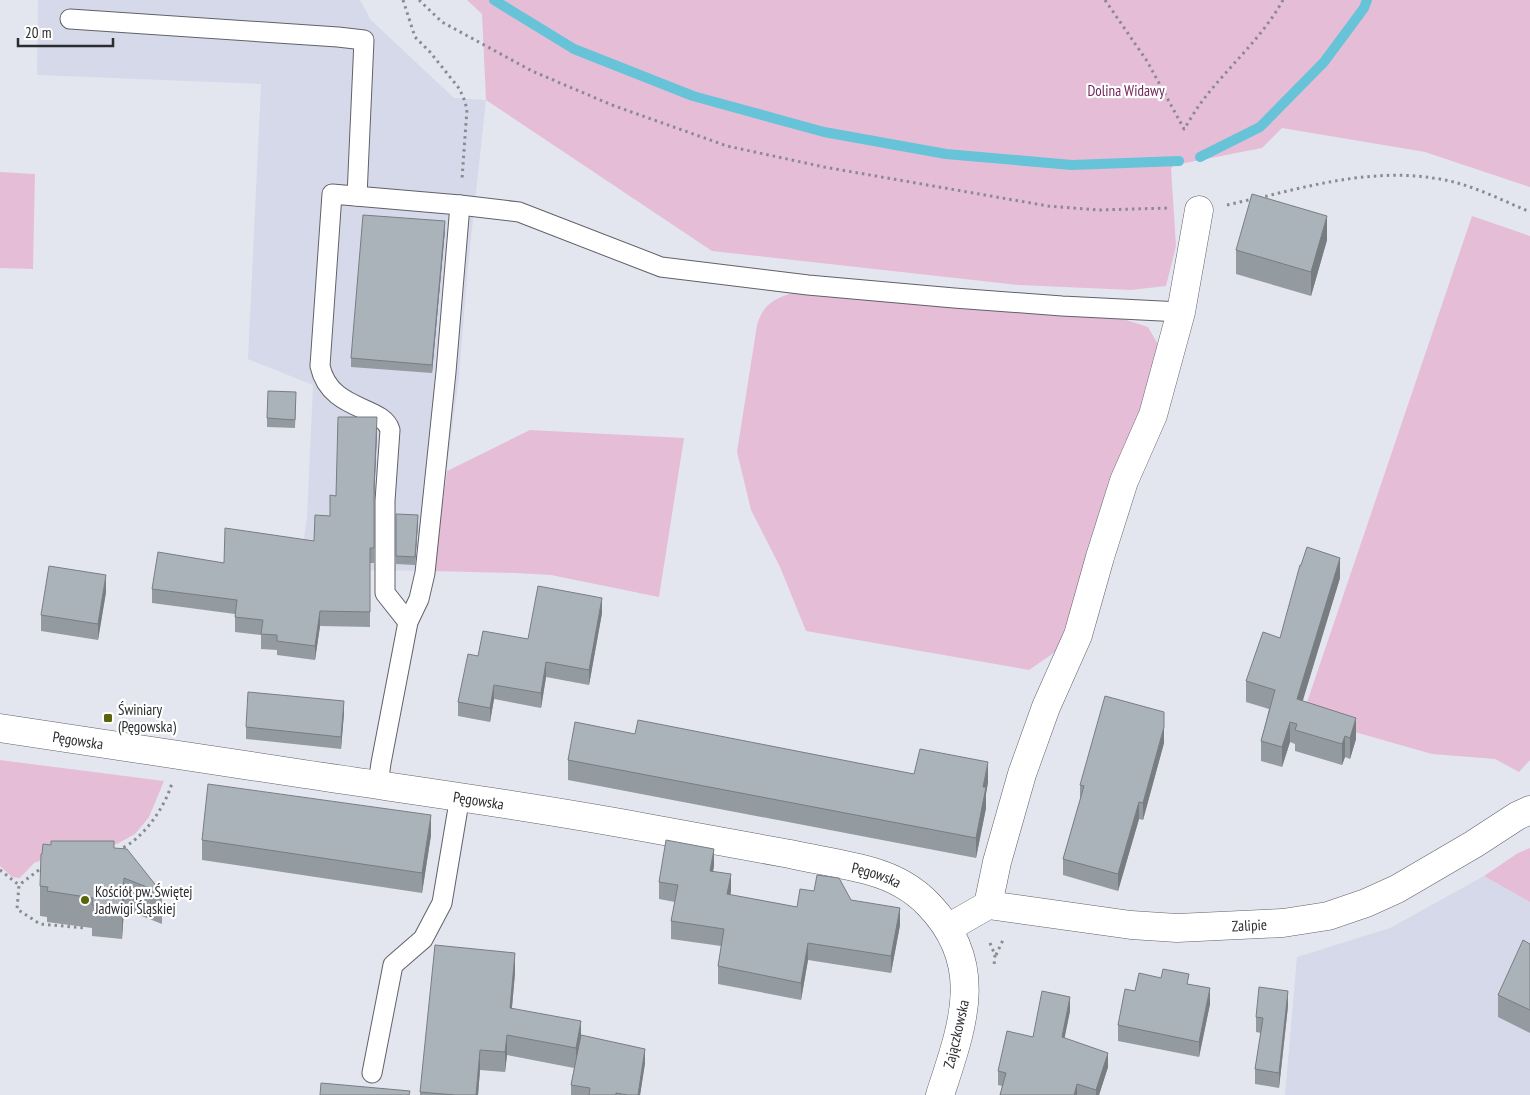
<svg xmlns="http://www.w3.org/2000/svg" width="1530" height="1095" viewBox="0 0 1530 1095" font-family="'PT Sans Narrow',sans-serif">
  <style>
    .built { fill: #d6d9e9 }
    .green { fill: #e6bdd7 }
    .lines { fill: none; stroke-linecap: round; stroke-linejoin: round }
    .stream { stroke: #67c3d7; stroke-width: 10 }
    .lane-casing { stroke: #606169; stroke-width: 21 }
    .street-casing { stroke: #606169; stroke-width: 29 }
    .secondary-casing { stroke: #606169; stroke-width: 29 }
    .path { stroke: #8a8b91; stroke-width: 3; stroke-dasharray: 2.5 4; stroke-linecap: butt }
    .lane { stroke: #fff; stroke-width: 19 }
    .street { stroke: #fff; stroke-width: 28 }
    .secondary { stroke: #fff; stroke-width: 28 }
    .wall { fill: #939aa0 }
    .shaded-wall { fill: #787d82 }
    .building { fill: #abb3ba; stroke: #787d82 }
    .poi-dot { fill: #58650a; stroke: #fff; stroke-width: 2 }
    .labels { text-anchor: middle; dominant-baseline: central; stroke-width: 4.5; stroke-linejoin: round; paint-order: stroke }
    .park-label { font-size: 15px; fill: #70265b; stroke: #fff }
    .poi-label { font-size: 15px; fill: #2b2c2f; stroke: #fff; text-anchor: start }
    .street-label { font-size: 15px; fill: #2b2c2f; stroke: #fff }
  </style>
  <rect width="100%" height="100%" fill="#e4e6ef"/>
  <!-- built -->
  <g class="built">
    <polygon points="38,0 360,0 371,20 454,98 486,100 468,266 459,377 433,571 333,570 300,567 307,517 313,385 248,359 261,84 37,75"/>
    <polygon points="1484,876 1530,902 1530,1095 1285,1095 1297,957 1390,928"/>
  </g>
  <!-- green -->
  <g class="green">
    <polygon points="467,0 1530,0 1530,187 1425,152 1282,128 1262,148 1175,165 1171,168 1176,246 1166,286 1131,290 1019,285 712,251 486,100 482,14"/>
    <polygon points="0,172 35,174 33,269 0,268"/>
    <polygon points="1472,216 1530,236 1530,760 1519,772 1495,759 1432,754 1302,717"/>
    <path d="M794 292 1117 317 1148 327 1159 346 1140 412 1110 483 1058 650 1029 670 806 631 780 567 751 510 737 452 757 325C764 303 773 300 794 292Z"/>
    <polygon points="530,430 684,438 659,597 551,575 515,573 433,571 447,471"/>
    <polygon points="0,760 164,781 149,817 135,834 117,844 61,853 34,863 20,878 12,877 0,866"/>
    <polygon points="1530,848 1530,902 1484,876 1518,853"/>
  </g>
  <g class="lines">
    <!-- stream -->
    <g class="stream">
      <polyline points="494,0 574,49 693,96 824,132 946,154 1072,165 1179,161"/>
      <polyline points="1200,157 1260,127 1324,62 1364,8 1367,0"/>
    </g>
    <!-- lane casing -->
    <g class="lane-casing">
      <g id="lane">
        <polyline points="70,19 338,37 364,40 357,196"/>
        <path d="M408 622 385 593V501L390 430C383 405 330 412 320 366L332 194 460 205 519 212 661 267 808 285 954 298 1062 306 1181 312"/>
        <polyline points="378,785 381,763 408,622 419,599 425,573 446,372 460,205"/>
        <polyline points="372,1073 393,965 423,939 442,903 460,796"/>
      </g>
    </g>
    <!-- street casing -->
    <g class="street-casing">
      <g id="street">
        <polyline points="988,905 997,862 1022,774 1046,707 1078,635 1100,557 1124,481 1153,415 1181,312 1199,210"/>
        <path id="s1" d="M948 928 988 905 1131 925 1177 928 1283 923 1328 916 1366 903 1397 889 1474 844 1517 816 1530 810"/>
      </g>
    </g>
    <!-- secondary casing -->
    <g class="secondary-casing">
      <g id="secondary">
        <path id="s2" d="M0 728C101 743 203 759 304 774 417 791 530 806 642 827 691 836 741 845 790 854 817 860 844 864 870 871 892 877 913 888 929 905 987 965 962 1027 940 1095"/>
      </g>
    </g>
    <!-- path -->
    <g class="path">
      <polyline points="403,0 415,37 430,52 458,87 463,96 467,109 462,179"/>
      <polyline points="419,0 442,22 532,71 612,105 727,146 824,167 1048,206 1099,210 1169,208"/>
      <path d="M1105 0 1147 61 1184 129C1190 120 1196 109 1203 100 1229 66 1262 38 1283 0"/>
      <path d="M1259 198C1315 184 1375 169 1433 178 1467 182 1499 199 1530 212"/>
      <polyline points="1227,205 1253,199"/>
      <path d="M118 851C124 847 132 843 138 837 153 823 166 803 172 783"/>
      <polyline points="44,866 19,885 17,909 40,924 85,928"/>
      <polyline points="0,870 19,885"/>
      <polyline points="990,943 995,955 994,966"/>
      <polyline points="996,955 1003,940 1005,939"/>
    </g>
    <!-- lane -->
    <use href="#lane" class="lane"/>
    <!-- street -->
    <use href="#street" class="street"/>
    <!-- secondary -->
    <use href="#secondary" class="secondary"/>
  </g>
  <!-- wall -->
  <g class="wall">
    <polygon points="445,230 432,373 351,367 351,358"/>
    <polygon points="1327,240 1311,296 1236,274 1236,250"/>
    <polygon points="296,401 295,428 267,427 267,418"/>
    <polygon points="377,432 374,501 374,563 370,563 370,627 320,626 315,660 277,655 277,650 261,649 261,635 235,632 235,614 152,603 152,589 224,563 314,541 330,516 336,496"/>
    <polygon points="396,514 418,523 415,565 396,564"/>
    <polygon points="1340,578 1302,701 1356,739 1350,759 1345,757 1342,765 1295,751 1295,744 1290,742 1282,767 1261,761 1261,741 1269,709 1246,702 1246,681 1280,638"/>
    <polygon points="106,592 98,640 41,631 41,615"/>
    <polygon points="602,613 589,685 546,677 541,708 494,699 490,722 458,716 458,702 478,656 528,639"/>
    <polygon points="344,713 341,749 246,739 246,727"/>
    <polygon points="635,734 914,774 988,782 986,794 986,808 976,858 568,780 568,760"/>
    <polygon points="1164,743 1143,820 1139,819 1118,891 1063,875 1063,859 1080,801 1080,785"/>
    <polygon points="431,835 422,893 202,860 202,840"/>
    <polygon points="114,848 162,893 162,924 124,909 122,939 92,936 92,928 47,922 47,917 40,916 40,886"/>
    <polygon points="714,866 713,871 731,891 730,895 797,907 851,900 900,925 891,973 808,960 801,1000 718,984 718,966 721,946 671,939 671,921 675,902 659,899 659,882"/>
    <polygon points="1530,944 1530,1033 1498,1017 1498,995"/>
    <polygon points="515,973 512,1008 581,1035 645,1063 640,1095 571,1095 571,1085 574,1068 507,1055 505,1072 480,1070 478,1095 420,1095 420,1092"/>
    <polygon points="1189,984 1210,1004 1199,1057 1118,1041 1118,1025 1135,991"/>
    <polygon points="1288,1006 1279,1088 1255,1084 1255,1069 1261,1033 1256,1032 1256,1017"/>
    <polygon points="1070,1011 1064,1038 1108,1067 1099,1095 1000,1095 1002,1086 998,1085 998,1071 1033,1037"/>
  </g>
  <!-- shaded-wall -->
  <g class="shaded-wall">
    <polygon points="1327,216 1327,240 1311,296 1311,272"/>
    <polygon points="445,221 445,230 432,373 432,365"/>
    <polygon points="377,417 377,432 374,501 374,486"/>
    <polygon points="418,515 418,523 415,565 415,557"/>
    <polygon points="1340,558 1340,578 1297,720 1297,699"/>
    <polygon points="106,575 106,592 98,640 98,624"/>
    <polygon points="602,598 602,613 589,685 589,670"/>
    <polygon points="320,611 320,626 315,660 315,646"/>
    <polygon points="546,662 546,677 541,708 541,693"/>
    <polygon points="494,685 494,699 490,722 490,708"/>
    <polygon points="344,701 344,713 341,749 341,737"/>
    <polygon points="1356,718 1356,739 1350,759 1350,738"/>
    <polygon points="1290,722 1290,742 1282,767 1282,747"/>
    <polygon points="1164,727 1164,743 1143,820 1143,803"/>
    <polygon points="1345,736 1345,757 1342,765 1342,744"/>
    <polygon points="988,762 988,782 986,794 986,808 976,858 976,838 983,787"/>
    <polygon points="1139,802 1139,819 1118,891 1118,874"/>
    <polygon points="431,815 431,835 422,893 422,873"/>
    <polygon points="714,849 714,866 710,888 710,871"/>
    <polygon points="731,874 731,891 727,912 727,894"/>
    <polygon points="124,878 124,909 122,939 122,908"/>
    <polygon points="900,908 900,925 891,973 891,956"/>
    <polygon points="808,943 808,960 801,1000 801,983"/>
    <polygon points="515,953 515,973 510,1028 510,1008"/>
    <polygon points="1210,988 1210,1004 1199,1057 1199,1042"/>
    <polygon points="1288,991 1288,1006 1279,1088 1279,1073"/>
    <polygon points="1070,997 1070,1011 1062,1051 1062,1037"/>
    <polygon points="581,1021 581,1041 576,1068 576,1048"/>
    <polygon points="507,1035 507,1055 505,1072 505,1052"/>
    <polygon points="645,1049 645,1063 640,1095 638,1095"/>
    <polygon points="480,1050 480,1070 478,1095 476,1095"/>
    <polygon points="1108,1053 1108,1067 1099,1095 1096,1095 1096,1090"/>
    <polygon points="1077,1084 1077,1095 1074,1095"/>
  </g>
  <!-- building -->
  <g class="building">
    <polygon points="1252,194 1327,216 1311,272 1236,250"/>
    <polygon points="363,215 445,221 432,365 351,358"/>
    <polygon points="268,391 296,392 295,420 267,418"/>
    <polygon points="338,417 377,417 374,486 374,548 370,548 370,612 320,611 315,646 277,641 277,635 261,634 263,620 235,617 237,600 152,589 158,552 224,563 225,528 314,541 315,515 330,516 330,495 336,496"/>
    <polygon points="396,514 418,515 415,557 396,556"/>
    <polygon points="1307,547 1340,558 1297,699 1356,718 1350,738 1345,736 1342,744 1295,730 1297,724 1290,722 1282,747 1261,741 1275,690 1246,681 1263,632 1280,638 1300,565 1301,565"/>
    <polygon points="49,566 106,575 98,624 41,615"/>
    <polygon points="538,586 602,598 589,670 546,662 541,693 494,685 490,708 458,702 468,654 478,656 483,631 528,639"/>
    <polygon points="248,692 344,701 341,737 246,727"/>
    <polygon points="1105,696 1164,712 1164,727 1143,803 1139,802 1118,874 1063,859 1084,786 1080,785"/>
    <polygon points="638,720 914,774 920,749 988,762 983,787 986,787 976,838 568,760 575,722 635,734"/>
    <polygon points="208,784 431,815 422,873 202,840"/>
    <polygon points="666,840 714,849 710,871 731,874 727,894 797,907 800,889 814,891 817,875 839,878 851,900 900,908 891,956 808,943 801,983 718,966 724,929 671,921 678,885 659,882"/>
    <polygon points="51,841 114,841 114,848 127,849 162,893 124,878 122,908 92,905 93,898 47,891 48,887 40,886 41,854 42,854 43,844 51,845"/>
    <polygon points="1523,940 1530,944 1530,1010 1498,995"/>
    <polygon points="435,945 515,953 510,1008 581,1021 576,1048 507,1035 505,1052 480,1050 476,1095 455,1095 420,1092"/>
    <polygon points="1163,969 1189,974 1187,984 1210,988 1199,1042 1118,1025 1125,989 1135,991 1139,973 1161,978"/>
    <polygon points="1259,987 1288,991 1279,1073 1255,1069 1263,1018 1256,1017"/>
    <polygon points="1042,991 1070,997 1062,1037 1108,1053 1096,1090 1077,1084 1074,1095 1000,1095 1006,1073 998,1071 1007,1031 1033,1037"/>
    <polygon points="581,1035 645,1049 638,1095 628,1095 616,1093 616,1095 589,1095 590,1088 571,1085"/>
    <polygon points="321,1083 410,1091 409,1095 320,1095"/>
  </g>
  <!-- markers -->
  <g class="poi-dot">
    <rect x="103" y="713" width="10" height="10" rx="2.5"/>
    <circle cx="85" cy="900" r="5"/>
  </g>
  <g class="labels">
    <!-- park labels -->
    <g class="park-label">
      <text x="1126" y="90">Dolina Widawy</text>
    </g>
    <!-- poi labels -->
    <g class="poi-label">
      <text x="118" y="709">Świniary<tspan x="118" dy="17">(Pęgowska)</tspan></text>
      <text x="95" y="891">Kościół pw. Świętej<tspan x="95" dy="17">Jadwigi Śląskiej</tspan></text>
    </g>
    <!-- street labels -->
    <g class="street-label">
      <text stroke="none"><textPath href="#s2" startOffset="79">Pęgowska</textPath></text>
      <text stroke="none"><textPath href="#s2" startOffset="484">Pęgowska</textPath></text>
      <text stroke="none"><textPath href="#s2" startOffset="889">Pęgowska</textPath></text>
      <text stroke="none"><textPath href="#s1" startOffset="309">Zalipie</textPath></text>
      <text transform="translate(956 1034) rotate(-77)">Zajączkowska</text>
    </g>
  </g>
  <!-- scale -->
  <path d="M18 38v8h95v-8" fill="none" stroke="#2b2c2f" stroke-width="2.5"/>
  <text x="25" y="38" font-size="15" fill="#2b2c2f" stroke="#ffffff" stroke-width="4" paint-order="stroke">20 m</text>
</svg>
